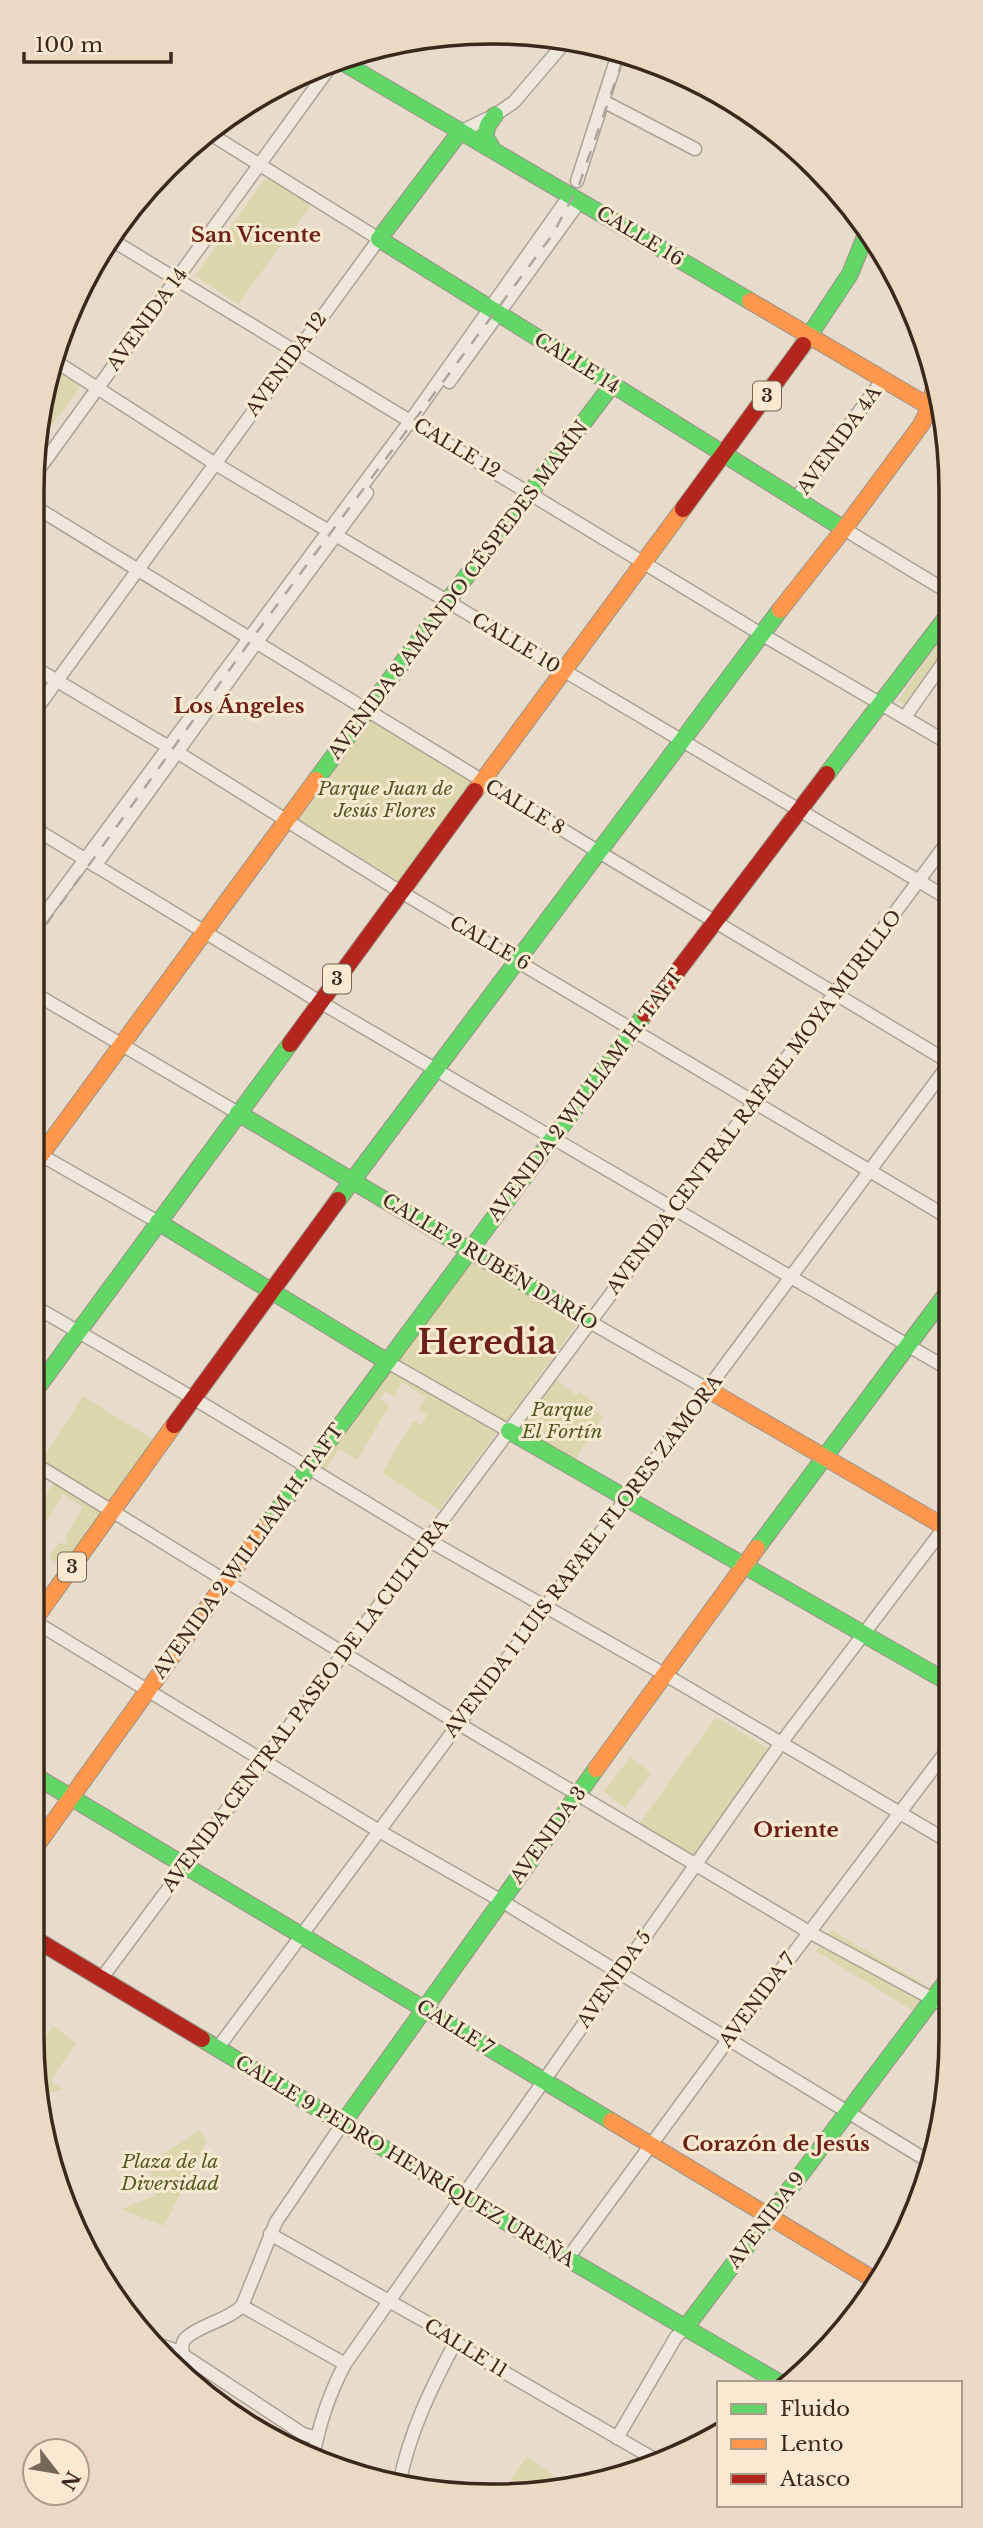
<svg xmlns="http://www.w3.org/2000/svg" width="983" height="2528" viewBox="0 0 983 2528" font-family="'Libre Baskerville',serif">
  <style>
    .green { fill: #dbd6ac }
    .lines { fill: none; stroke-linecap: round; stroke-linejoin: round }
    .street-casing { stroke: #aca195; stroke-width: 15 }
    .fast-casing { stroke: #9b9085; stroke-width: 18 }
    .slow-casing { stroke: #9b9085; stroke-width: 18 }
    .jam-casing { stroke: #9b9085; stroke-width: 18 }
    .street { stroke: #eee7de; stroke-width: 12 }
    .fast { stroke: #63d668; stroke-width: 16 }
    .slow { stroke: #ff974d; stroke-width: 16 }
    .jam { stroke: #b3261e; stroke-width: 16 }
    .rail { stroke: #ada69e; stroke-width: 2.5; stroke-dasharray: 12 12; stroke-linecap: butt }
    .labels { text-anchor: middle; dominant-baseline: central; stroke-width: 6; stroke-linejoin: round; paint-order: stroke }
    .shield { fill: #f9e9d1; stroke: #746252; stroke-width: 2 }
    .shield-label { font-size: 18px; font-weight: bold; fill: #3b281c }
    .street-label { font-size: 19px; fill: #3b281c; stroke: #f9e9d1 }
    .park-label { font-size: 19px; font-style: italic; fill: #515a21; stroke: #f9e9d1 }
    .neighbourhood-label { font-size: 21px; font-weight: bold; fill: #6c2017; stroke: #f9e9d1 }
    .town-label { font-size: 33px; font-weight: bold; fill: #6c2017; stroke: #f9e9d1 }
    .rim { fill: none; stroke: #3b281c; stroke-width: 3.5 }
  </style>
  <rect width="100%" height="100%" fill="#e7dccb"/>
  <!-- green -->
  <g class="green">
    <polygon points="269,179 311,205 238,304 195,276 264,180"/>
    <polygon points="50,366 81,385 37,446 42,410 57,386 46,380"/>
    <polygon points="948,629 948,646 907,706 898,700"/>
    <polygon points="369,718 474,782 399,881 296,818"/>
    <polygon points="470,1259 578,1323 504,1425 395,1362"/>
    <polygon points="389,1369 497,1433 439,1510 382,1473 413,1421 421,1425 427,1415 418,1410 426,1397 402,1382 394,1396 385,1391 380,1399 389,1406 357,1460 339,1449 325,1470 320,1467"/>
    <polygon points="555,1379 576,1395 579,1392 598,1404 594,1410 603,1416 576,1459 521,1431 520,1425"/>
    <polygon points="83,1396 157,1442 113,1506 41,1462"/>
    <polygon points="55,1481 106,1511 65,1568 49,1558 59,1542 64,1545 68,1538 65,1536 83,1507 63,1494 32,1544 32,1517"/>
    <polygon points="716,1717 773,1751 696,1859 639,1824"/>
    <polygon points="630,1757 651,1773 625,1808 604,1792"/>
    <polygon points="831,1930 932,1989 915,2012 816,1951"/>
    <polygon points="53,2026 76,2043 50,2081 63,2089 48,2093 49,2099 46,2100 47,2103 43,2104 34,2053"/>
    <polygon points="199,2130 207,2141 164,2226 121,2209 155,2196 148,2161 185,2141"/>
    <polygon points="527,2457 563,2482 559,2488 525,2489 511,2479"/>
  </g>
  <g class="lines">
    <!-- street casing -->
    <g class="street-casing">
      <g id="street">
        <polyline points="603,101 695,149"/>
        <polyline points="460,132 495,115 514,102 567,40"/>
        <polyline points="577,181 619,51"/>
        <polyline points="110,239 761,634 948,743"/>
        <polyline points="52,359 214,463 949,899"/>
        <polyline points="449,382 580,201"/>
        <polyline points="34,476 335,60"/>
        <polyline points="795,500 883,379"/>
        <polyline points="32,505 599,852 949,1062"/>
        <polyline points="844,529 948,592"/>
        <polyline points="32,666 177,752 401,892 949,1218"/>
        <polyline points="32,715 379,239 207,132"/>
        <polyline points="905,717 948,656"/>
        <polyline points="32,827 320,1002 950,1370"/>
        <polyline points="95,866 256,643 367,493"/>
        <polyline points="32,931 411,420 570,195"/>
        <polyline points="32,992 238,1113"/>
        <polyline points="32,1150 158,1222"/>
        <polyline points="32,1305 193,1398 428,1540 664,1674 951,1843"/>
        <polyline points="590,1322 707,1389"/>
        <polyline points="386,1361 509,1431"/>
        <polyline points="32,1462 459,1724 809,1932 951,2009"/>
        <polyline points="32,1620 379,1831 500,1900 933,2164"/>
        <polyline points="937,1764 951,1772"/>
        <polyline points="101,1979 949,840"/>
        <polyline points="217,2049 949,1064"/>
        <polyline points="270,2234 444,2332 466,2350 661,2463"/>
        <polyline points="568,2258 728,2040 951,1745"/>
        <polyline points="242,2306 345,2364"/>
        <polyline points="154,2347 163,2346 177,2351 303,2434 317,2438"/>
        <path d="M183 2355C182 2349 181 2343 186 2338 199 2325 227 2321 242 2306L276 2222 343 2123"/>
        <polyline points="617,2438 676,2337 686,2327"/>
        <path d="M313 2458C319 2424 329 2394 345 2364L781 1743 950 1520"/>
        <path d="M399 2485C409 2433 431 2388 456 2341"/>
      </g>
    </g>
    <!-- fast casing -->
    <g class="fast-casing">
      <g id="fast">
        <polyline points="337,59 750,301"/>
        <polyline points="460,132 379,239 844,529"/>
        <polyline points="493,150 485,136 488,125 495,115"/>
        <polyline points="803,345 850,274 867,232"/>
        <polyline points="827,774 948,615"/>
        <polyline points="316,780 447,602 612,385"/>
        <polyline points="238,1113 590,1322"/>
        <polyline points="338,1200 780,610"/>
        <polyline points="158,1222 386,1361"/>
        <polyline points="32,1395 290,1044"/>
        <polyline points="509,1431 951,1684"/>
        <polyline points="265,1527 645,1014"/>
        <polyline points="757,1548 950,1289"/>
        <polyline points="32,1774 611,2121"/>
        <polyline points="202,2039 546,2246 780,2383"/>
        <polyline points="343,2123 596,1769"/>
        <polyline points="686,2327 951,1975"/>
      </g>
    </g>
    <!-- slow casing -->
    <g class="slow-casing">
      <g id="slow">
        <polyline points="750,301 942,414"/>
        <polyline points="780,610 844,529 921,425 930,407 934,387"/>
        <polyline points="475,791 683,509"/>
        <polyline points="32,1167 316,780"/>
        <polyline points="707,1389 950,1530"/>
        <polyline points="32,1623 174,1425"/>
        <polyline points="596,1769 757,1548"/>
        <polyline points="32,1852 265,1527"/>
        <polyline points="611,2121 878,2282"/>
      </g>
    </g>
    <!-- jam casing -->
    <g class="jam-casing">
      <g id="jam">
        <polyline points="683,509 803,345"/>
        <polyline points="645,1014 827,774"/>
        <polyline points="290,1044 475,791"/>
        <polyline points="174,1425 338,1200"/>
        <polyline points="32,1937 202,2039"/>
      </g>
    </g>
    <!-- street -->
    <use href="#street" class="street"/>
    <!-- fast -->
    <use href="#fast" class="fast"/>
    <!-- slow -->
    <use href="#slow" class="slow"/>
    <!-- jam -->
    <use href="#jam" class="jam"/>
    <!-- rail -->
    <polyline class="rail" points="32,944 251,640 553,234 579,185 625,54"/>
  </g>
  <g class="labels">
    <!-- shield labels -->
    <g class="shield">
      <rect x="753" y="381.5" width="28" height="29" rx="5"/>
      <rect x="323" y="964.5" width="28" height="29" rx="5"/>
      <rect x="58" y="1552.5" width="28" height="29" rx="5"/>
    </g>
    <g class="shield-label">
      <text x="767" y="396">3</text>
      <text x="337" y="979">3</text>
      <text x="72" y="1567">3</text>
    </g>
    <!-- street labels -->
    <g class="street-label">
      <text transform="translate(640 236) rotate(31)">CALLE 16</text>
      <text transform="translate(147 319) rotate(-54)">AVENIDA 14</text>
      <text transform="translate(577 363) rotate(32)">CALLE 14</text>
      <text transform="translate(286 364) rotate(-54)">AVENIDA 12</text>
      <text transform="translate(839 440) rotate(-54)">AVENIDA 4A</text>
      <text transform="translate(457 448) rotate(31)">CALLE 12</text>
      <text transform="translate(458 590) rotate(-53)">AVENIDA 8 AMANDO CÉSPEDES MARÍN</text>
      <text transform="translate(516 643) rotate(31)">CALLE 10</text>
      <text transform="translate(525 807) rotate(31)">CALLE 8</text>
      <text transform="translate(490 943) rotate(30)">CALLE 6</text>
      <text transform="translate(585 1095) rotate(-53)">AVENIDA 2 WILLIAM H. TAFT</text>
      <text transform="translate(754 1102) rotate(-53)">AVENIDA CENTRAL RAFAEL MOYA MURILLO</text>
      <text transform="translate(490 1262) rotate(31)">CALLE 2 RUBÉN DARÍO</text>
      <text transform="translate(248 1551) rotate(-54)">AVENIDA 2 WILLIAM H. TAFT</text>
      <text transform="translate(583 1556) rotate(-53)">AVENIDA 1 LUIS RAFAEL FLORES ZAMORA</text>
      <text transform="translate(305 1705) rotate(-53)">AVENIDA CENTRAL PASEO DE LA CULTURA</text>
      <text transform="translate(548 1835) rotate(-54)">AVENIDA 3</text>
      <text transform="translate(614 1979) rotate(-55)">AVENIDA 5</text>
      <text transform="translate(757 2000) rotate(-53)">AVENIDA 7</text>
      <text transform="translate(455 2027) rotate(32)">CALLE 7</text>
      <text transform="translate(405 2161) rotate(31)">CALLE 9 PEDRO HENRÍQUEZ UREÑA</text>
      <text transform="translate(766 2220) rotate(-53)">AVENIDA 9</text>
      <text transform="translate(466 2348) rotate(32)">CALLE 11</text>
    </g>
    <!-- park labels -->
    <g class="park-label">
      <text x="385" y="788">Parque Juan de<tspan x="385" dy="22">Jesús Flores</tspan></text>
      <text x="562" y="1409">Parque<tspan x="562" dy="22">El Fortín</tspan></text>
      <text x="170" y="2161">Plaza de la<tspan x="170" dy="22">Diversidad</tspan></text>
    </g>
    <!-- neighbourhood labels -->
    <g class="neighbourhood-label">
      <text x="256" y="235">San Vicente</text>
      <text x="239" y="706">Los Ángeles</text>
      <text x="796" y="1830">Oriente</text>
      <text x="776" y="2144">Corazón de Jesús</text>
    </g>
    <!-- town labels -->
    <g class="town-label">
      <text x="487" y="1342">Heredia</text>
    </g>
  </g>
  <!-- crop -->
  <path d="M0 0H983V2528H0ZM491 44H492A447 447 0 0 1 939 491V2037A447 447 0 0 1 492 2484H491A447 447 0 0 1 44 2037V491A447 447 0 0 1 491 44Z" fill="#eadac3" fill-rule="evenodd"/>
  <path class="rim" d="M491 44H492A447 447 0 0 1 939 491V2037A447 447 0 0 1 492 2484H491A447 447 0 0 1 44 2037V491A447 447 0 0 1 491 44Z"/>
  <!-- legend -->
  <rect x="717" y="2381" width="245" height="126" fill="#f9e9d1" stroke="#ad9c89" stroke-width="2"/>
  <rect x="731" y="2404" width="35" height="10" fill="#63d668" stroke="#ad9c89" stroke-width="2"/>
  <text x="780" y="2416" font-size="21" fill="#3b281c">Fluido</text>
  <rect x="731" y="2439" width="35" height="10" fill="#ff974d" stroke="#ad9c89" stroke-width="2"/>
  <text x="780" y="2451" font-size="21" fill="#3b281c">Lento</text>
  <rect x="731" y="2474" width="35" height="10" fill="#b3261e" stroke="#ad9c89" stroke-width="2"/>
  <text x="780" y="2486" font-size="21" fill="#3b281c">Atasco</text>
  <!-- north arrow -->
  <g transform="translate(56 2472) rotate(121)"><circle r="33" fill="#f9e9d1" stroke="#ad9c89" stroke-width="2"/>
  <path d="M0-5L12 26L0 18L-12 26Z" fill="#776759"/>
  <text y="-10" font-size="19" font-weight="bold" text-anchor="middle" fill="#3b281c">N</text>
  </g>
  <!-- scale -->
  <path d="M24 52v10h147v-10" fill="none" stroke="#3b281c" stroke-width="3.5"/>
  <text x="35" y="52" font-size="21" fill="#3b281c" stroke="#f9e9d1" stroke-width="5" paint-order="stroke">100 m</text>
</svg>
